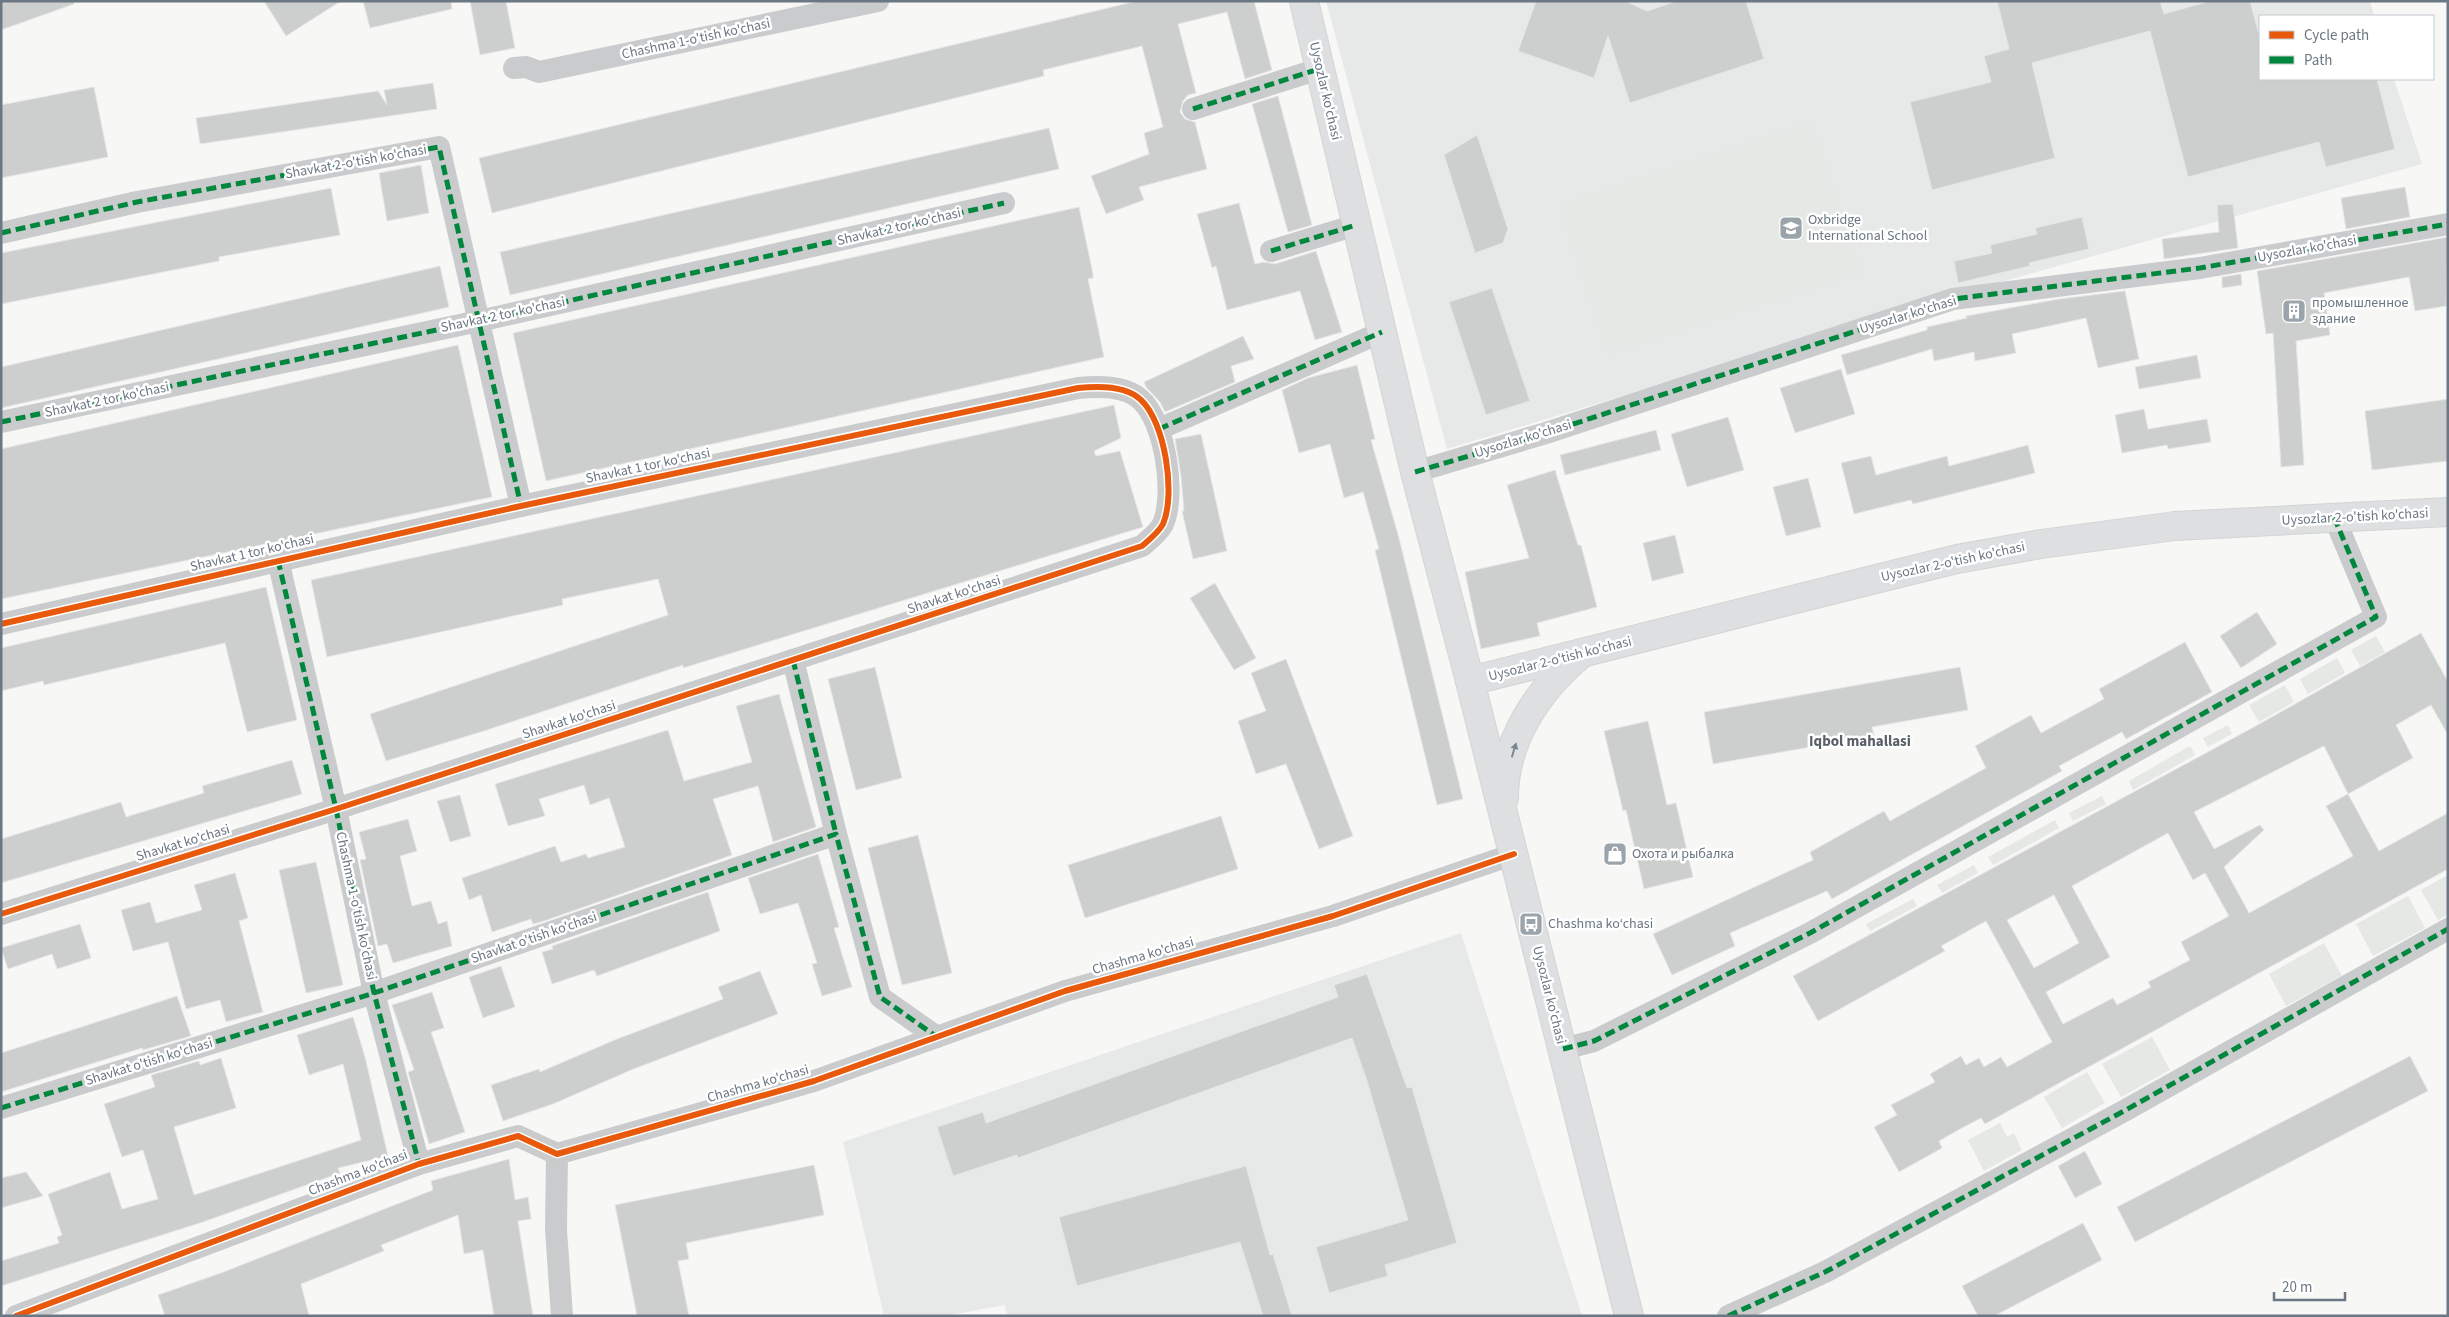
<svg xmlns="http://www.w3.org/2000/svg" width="2449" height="1317" viewBox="0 0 2449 1317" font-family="'Source Sans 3',sans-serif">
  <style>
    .built { fill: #e7e8e8 }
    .green { fill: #e5e8e4 }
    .building { fill: #cdcece; stroke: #e6e6e6; fill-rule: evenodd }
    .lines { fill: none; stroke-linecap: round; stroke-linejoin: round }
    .secondary-casing { stroke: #d3d4d4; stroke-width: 30 }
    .street { stroke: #cacbcc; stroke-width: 22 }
    .secondary { stroke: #dedfe0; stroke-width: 28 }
    .quiet { stroke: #00873e; stroke-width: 5; stroke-dasharray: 10 5; stroke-linecap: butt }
    .cycleway-casing { stroke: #fff; stroke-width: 9 }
    .cycleway { stroke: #e8590c; stroke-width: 6 }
    .oneway { fill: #7c8790 }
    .labels { text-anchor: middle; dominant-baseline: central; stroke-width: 5; stroke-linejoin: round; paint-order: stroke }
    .street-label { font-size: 14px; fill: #6b7782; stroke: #fff }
    .poi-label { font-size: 14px; fill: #6b7782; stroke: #fff; text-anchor: start }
    .neighbourhood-label { font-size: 15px; font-weight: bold; fill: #586068; stroke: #fff }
  </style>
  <rect width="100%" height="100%" fill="#f7f7f6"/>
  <!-- built -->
  <g class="built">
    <polygon points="1326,1 2370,1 2374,16 2260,16 2260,79 2394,79 2422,164 1969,291 1447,449"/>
    <polygon points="1461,933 1582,1316 1007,1316 1005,1305 945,1316 884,1316 843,1142"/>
  </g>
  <!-- green -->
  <g class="green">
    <polygon points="1812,122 1861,273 1608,355 1559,204"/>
    <polygon points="2376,636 2385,652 2360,666 2351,650"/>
    <polygon points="2337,658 2345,673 2308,694 2300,679"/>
    <polygon points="2285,685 2294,702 2259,722 2249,705"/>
    <polygon points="2228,725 2232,734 2208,747 2203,738"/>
    <polygon points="2190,746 2195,755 2133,790 2129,781"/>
    <polygon points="2102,796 2106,804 2073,821 2069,813"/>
    <polygon points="2055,820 2059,828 1993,865 1988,857"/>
    <polygon points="1974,865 1978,873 1942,893 1937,885"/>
    <polygon points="2448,875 2448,914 2438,920 2421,890"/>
    <polygon points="2408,896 2425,928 2373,956 2356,924"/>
    <polygon points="1913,899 1917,906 1870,931 1866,924"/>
    <polygon points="2324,943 2342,976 2286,1006 2269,974"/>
    <polygon points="2152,1037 2170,1070 2121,1097 2102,1064"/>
    <polygon points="2087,1072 2105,1103 2062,1128 2044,1097"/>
    <polygon points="2000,1123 2007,1137 2014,1133 2022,1150 1984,1171 1968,1140"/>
  </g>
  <!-- building -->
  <g class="building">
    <polygon points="1,1 74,1 74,4 1,30"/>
    <polygon points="264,1 341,1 286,36"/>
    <polygon points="363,1 451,1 452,9 370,28"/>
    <polygon points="470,1 506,1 515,48 480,55"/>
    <polygon points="1137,1 1254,1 1272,70 1245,79 1227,12 1178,24 1196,93 1188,95 1183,101 1180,112 1185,119 1195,122 1207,169 1139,187 1144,200 1106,214 1091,176 1149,154 1144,133 1163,127 1142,46 1043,70 1044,76 492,213 479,158"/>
    <polygon points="1536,1 1625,1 1647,11 1677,1 1746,1 1764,59 1630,103 1608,36 1594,78 1518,51"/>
    <polygon points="1997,1 2160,1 2164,14 2210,1 2250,1 2260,38 2260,79 2377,79 2395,149 2326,167 2319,142 2188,177 2150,31 2032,63 2055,158 1932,190 1910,102 1991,82 1984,56 2009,49"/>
    <polygon points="433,83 437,109 200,144 196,118 378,91 387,105 384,90"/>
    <polygon points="94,87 108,157 1,178 1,105"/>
    <polygon points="1278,96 1312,225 1288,232 1252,104"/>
    <polygon points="1049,128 1059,169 510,295 500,252"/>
    <polygon points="1477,135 1508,229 1503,243 1475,253 1444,155"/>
    <polygon points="421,165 429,213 387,221 379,173"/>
    <polygon points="2405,187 2410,217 2346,229 2341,198"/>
    <polygon points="331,188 340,235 219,257 219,261 1,304 1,253"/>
    <polygon points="1239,203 1255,264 1264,262 1275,264 1316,251 1342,332 1315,340 1300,291 1227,310 1216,266 1212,268 1197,214"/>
    <polygon points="2233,204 2238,248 2164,259 2162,239 2219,232 2217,205"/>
    <polygon points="1079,207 1093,274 1093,278 1088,279 1104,357 546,481 513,333"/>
    <polygon points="2082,217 2089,249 2029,263 2030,266 1958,283 1954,261 1992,253 1990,245 2037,234 2035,228"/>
    <polygon points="2448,237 2446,306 2415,311 2409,277 2324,293 2330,335 2296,341 2304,465 2281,467 2273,333 2266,334 2257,271"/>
    <polygon points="440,266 449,307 1,408 1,367"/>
    <polygon points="2241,274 2242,285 2222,288 2222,277"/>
    <polygon points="1492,288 1530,401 1486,415 1449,302"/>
    <polygon points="2125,291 2139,359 2098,368 2086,318 2012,334 2016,353 1975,361 1974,352 1934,361 1932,349 1847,375 1841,355 1927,330 1927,327 1967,318 1966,316 2059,299"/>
    <polygon points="1243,336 1254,359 1231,366 1235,382 1165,412 1160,402 1146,387 1144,382"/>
    <polygon points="458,345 492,497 1,599 1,449"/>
    <polygon points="2197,355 2201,378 2139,389 2135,367"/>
    <polygon points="1357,365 1375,439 1371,440 1399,538 1463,799 1437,805 1375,550 1379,549 1363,492 1344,498 1330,444 1299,453 1282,390 1308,378"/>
    <polygon points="1841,369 1855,414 1795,433 1780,388"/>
    <polygon points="2448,399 2448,461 2372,470 2365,411"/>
    <polygon points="1114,405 1121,438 1094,451 1096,456 1120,451 1143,527 683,668 683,665 487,730 386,761 370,714 668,615 658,579 562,599 563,605 327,657 311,580"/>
    <polygon points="2144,409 2148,429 2207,419 2211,442 2168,449 2167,445 2122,453 2115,415"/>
    <polygon points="1728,417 1744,470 1687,487 1671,434"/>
    <polygon points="1656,430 1661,450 1565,475 1560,455"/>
    <polygon points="1201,434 1227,551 1193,559 1182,511 1184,511 1181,476 1175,439"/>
    <polygon points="2028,445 2035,473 1913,504 1911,500 1854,514 1841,463 1871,456 1876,475 1947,456 1949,466"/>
    <polygon points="1555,470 1578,545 1581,545 1597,607 1537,623 1540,636 1481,649 1465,572 1529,558 1507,485"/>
    <polygon points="1808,478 1821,527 1786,536 1773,487"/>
    <polygon points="1675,535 1684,573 1652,581 1643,543"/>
    <polygon points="1215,583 1256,658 1234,670 1190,598"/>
    <polygon points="266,587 297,720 247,732 225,643 44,685 43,681 1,691 1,648"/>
    <polygon points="2257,612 2277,644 2241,668 2220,636"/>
    <path d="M2421 633 2448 682V735L2431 705 2396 725 2413 758 2348 794 2379 851 2448 813V869L1985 1124 1981 1118 1960 1129 1939 1141 1942 1148 1899 1172 1874 1127 1897 1115 1891 1105 1935 1082 1930 1074 1961 1056 1966 1065 1979 1058 1984 1067 2001 1057 2007 1067 2052 1042 1986 921 1941 946 1945 951 1818 1021 1793 976 2254 727ZM2324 746 2348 794 2326 806 2353 856 2249 913 2224 867 2264 830 2260 825 2214 849 2194 812ZM2168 833 2193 880 2205 873 2229 916 2181 942 2190 960 2148 982 2151 987 2117 1005 2113 998 2063 1024 2046 992 2110 957 2072 886ZM2054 895 2079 943 2034 968 2007 920Z"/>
    <polygon points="2185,642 2212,692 2126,739 2122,732 2059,766 2062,771 1832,899 1827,891 1730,933 1735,946 1672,975 1653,934 1813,860 1810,852 1884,811 1890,821 1915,807 1986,768 1975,746 2031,715 2041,733 2104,699 2099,689"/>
    <polygon points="1286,659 1353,836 1319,849 1286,764 1256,774 1238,721 1266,711 1251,673"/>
    <polygon points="875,667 902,778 856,790 828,679"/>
    <polygon points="1960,667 1968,710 1872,727 1874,736 1713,764 1704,712"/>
    <polygon points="779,694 816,827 773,842 758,786 713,799 732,855 544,921 533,924 531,919 492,932 481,895 469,900 462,878 555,846 561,862 586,854 588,858 625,847 609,798 590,805 584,785 539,799 545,816 508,826 495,784 668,730 684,781 752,762 736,706"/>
    <polygon points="1648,721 1667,805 1676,803 1693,877 1644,889 1626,810 1623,811 1604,731"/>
    <polygon points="292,760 302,794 1,883 1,839 121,802 126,817 204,793 202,786"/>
    <polygon points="460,795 471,836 450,842 437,801"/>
    <polygon points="1221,816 1238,869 1085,918 1068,865"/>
    <polygon points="408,819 417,851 400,856 412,906 431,901 438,924 447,921 452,946 393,963 387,944 378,946 360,860 366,859 359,832"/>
    <polygon points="918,835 952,973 902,985 868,848"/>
    <polygon points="818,854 839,927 834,928 852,987 822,996 812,964 817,963 798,903 760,914 748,878"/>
    <polygon points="316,862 343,985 306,993 279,870"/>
    <polygon points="235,873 248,918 239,921 263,1012 226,1022 220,1000 186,1009 168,942 133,951 121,910 150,902 156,923 202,910 194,885"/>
    <polygon points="708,892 720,931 597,976 594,970 552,984 542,952 553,949 552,946"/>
    <polygon points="80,924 91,958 57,969 52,954 8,969 1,948"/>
    <polygon points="501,966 515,1007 483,1018 469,977"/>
    <polygon points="760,971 778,1014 631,1070 553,1104 503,1121 491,1085 539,1069 540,1072 617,1039 723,999 718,987"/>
    <polygon points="1367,974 1407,1088 1412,1087 1457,1243 1385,1265 1388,1276 1329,1293 1316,1247 1408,1220 1367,1081 1352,1038 1018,1158 1017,1155 953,1176 937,1127 983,1112 986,1123 1338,997 1334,985"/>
    <polygon points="432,992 444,1028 431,1032 465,1132 429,1144 408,1072 414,1070 392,1005"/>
    <polygon points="177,996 191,1036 143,1050 142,1048 1,1092 1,1053"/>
    <polygon points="353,1017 365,1057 388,1156 338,1168 340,1173 203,1222 1,1286 1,1261 59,1243 57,1237 62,1235 48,1194 110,1172 122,1209 158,1199 143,1150 122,1157 104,1104 155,1087 151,1075 199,1061 200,1065 221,1058 236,1108 174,1127 194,1195 361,1140 343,1064 309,1075 297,1035"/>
    <polygon points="2410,1056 2428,1091 2135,1242 2117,1207"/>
    <polygon points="2085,1151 2102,1184 2075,1198 2058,1166"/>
    <polygon points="509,1159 515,1200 528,1197 531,1219 518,1221 533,1316 494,1316 483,1250 464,1254 458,1215 381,1245 384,1251 301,1284 309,1316 165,1316 158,1295 221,1273 433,1190 431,1181"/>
    <polygon points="814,1165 824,1215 686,1243 689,1259 678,1261 689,1316 637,1316 615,1205"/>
    <polygon points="1246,1166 1270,1255 1273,1254 1292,1316 1263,1316 1240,1242 1077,1286 1059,1217"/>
    <polygon points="26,1172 43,1196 1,1208 1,1178"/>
    <polygon points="2083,1223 2102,1260 1994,1316 1978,1316 1962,1286"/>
  </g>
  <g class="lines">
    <!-- secondary casing -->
    <g class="secondary-casing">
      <g id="secondary">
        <polyline points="1304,1 1415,472 1470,681 1629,1316"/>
        <polyline points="1470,681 1860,583 1957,559 2041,544 2175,526 2448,512"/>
        <path d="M1504 798C1504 741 1537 691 1580 655"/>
      </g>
    </g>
    <!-- street -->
    <g class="street">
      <polyline points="514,68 526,67 539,72 878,1"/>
      <polyline points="1193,109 1319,69"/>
      <polyline points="1,233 137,202 439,147 521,506"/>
      <polyline points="1271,251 1356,225"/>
      <polyline points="1,422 479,321 1004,203"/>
      <polyline points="1159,429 1382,332"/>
      <polyline points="1415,472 1546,433 1953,299 2200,268 2448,224"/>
      <polyline points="278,560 336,809 374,993 419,1164"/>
      <path d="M1 624 521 506 1078 388C1097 386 1126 385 1141 400 1165 422 1176 494 1163 524 1159 532 1149 540 1142 546L336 809 1 914"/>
      <polyline points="793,660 836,834"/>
      <polyline points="1563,1049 1594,1041 1810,933 2376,617 2334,517"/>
      <polyline points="1,1108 374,993 836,834 880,997 937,1037"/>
      <polyline points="557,1154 556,1230 562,1316"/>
      <polyline points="16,1316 419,1164 518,1136 557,1154 814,1081 1065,991 1333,916 1514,854"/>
      <polyline points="1728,1316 1825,1272 2124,1111 2448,929"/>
    </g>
    <!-- secondary -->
    <use href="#secondary" class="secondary"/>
    <!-- quiet -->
    <g class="quiet">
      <polyline points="1193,109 1319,69"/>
      <polyline points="1,233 137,202 439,147 521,506"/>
      <polyline points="1271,251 1356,225"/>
      <polyline points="1,422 479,321 1004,203"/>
      <polyline points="1159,429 1382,332"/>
      <polyline points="1415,472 1546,433 1953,299 2200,268 2448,224"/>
      <polyline points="278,560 336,809 374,993 419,1164"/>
      <polyline points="793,660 836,834"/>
      <polyline points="1563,1049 1594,1041 1810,933 2376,617 2334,517"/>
      <polyline points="1,1108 374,993 836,834 880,997 937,1037"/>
      <polyline points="1728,1316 1825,1272 2124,1111 2448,929"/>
    </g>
    <!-- cycleway casing -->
    <g class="cycleway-casing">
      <g id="cycleway">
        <path d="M1 624 521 506 1078 388C1097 386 1126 385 1141 400 1165 422 1176 494 1163 524 1159 532 1149 540 1142 546L336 809 1 914"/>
        <polyline points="16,1316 419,1164 518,1136 557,1154 814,1081 1065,991 1333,916 1514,854"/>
      </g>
    </g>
    <!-- cycleway -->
    <use href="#cycleway" class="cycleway"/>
  </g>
  <!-- one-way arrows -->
  <defs><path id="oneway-solid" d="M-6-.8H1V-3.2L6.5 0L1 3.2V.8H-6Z" transform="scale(1.25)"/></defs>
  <use class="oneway" href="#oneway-solid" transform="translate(1514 750) rotate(-73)"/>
  <!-- icons -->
  <defs>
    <g id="school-square" transform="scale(1.25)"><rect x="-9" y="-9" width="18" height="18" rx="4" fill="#9ca4ab" stroke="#fff"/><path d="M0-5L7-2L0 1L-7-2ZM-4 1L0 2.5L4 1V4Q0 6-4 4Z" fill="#fff"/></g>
    <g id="building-square" transform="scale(1.25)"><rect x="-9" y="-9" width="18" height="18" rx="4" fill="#9ca4ab" stroke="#fff"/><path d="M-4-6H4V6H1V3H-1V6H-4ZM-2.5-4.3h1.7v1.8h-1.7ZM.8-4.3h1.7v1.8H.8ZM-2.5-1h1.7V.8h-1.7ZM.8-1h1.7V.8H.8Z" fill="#fff"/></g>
    <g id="shop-square" transform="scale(1.25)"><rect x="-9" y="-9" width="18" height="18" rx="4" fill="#9ca4ab" stroke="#fff"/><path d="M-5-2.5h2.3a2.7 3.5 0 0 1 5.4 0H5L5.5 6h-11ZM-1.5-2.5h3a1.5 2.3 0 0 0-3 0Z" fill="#fff"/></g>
    <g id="bus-square" transform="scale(1.25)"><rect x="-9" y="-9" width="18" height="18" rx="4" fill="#9ca4ab" stroke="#fff"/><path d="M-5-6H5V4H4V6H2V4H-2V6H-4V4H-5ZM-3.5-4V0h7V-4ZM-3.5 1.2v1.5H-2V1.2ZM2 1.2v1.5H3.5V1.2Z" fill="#fff"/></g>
  </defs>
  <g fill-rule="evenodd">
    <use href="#school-square" x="1791" y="228"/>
    <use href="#building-square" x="2294" y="311"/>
    <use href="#shop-square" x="1615" y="854"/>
    <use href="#bus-square" x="1531" y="924"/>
  </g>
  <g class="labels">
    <!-- street labels -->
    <g class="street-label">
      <text transform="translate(696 39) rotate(-12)">Chashma 1-o'tish ko'chasi</text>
      <text transform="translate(1325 91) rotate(77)">Uysozlar ko'chasi</text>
      <text transform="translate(356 162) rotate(-10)">Shavkat 2-o'tish ko'chasi</text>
      <text transform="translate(899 227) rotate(-13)">Shavkat 2 tor ko'chasi</text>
      <text transform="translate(2307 249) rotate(-10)">Uysozlar ko'chasi</text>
      <text transform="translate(503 315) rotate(-12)">Shavkat 2 tor ko'chasi</text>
      <text transform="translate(1908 315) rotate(-17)">Uysozlar ko'chasi</text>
      <text transform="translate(107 400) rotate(-12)">Shavkat 2 tor ko'chasi</text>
      <text transform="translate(1523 439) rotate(-17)">Uysozlar ko'chasi</text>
      <text transform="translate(648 466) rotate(-12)">Shavkat 1 tor ko'chasi</text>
      <text transform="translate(2355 517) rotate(-3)">Uysozlar 2-o'tish ko'chasi</text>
      <text transform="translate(252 553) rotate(-13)">Shavkat 1 tor ko'chasi</text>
      <text transform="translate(1953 562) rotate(-12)">Uysozlar 2-o'tish ko'chasi</text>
      <text transform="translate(954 595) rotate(-18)">Shavkat ko'chasi</text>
      <text transform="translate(1560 659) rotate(-14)">Uysozlar 2-o'tish ko'chasi</text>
      <text transform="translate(569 720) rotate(-18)">Shavkat ko'chasi</text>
      <text transform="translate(183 843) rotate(-17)">Shavkat ko'chasi</text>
      <text transform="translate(356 906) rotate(78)">Chashma 1-o'tish ko'chasi</text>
      <text transform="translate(534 938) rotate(-19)">Shavkat o'tish ko'chasi</text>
      <text transform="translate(1143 956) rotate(-16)">Chashma ko'chasi</text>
      <text transform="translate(1549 995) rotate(76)">Uysozlar ko'chasi</text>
      <text transform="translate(149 1062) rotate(-17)">Shavkat o'tish ko'chasi</text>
      <text transform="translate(758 1084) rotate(-16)">Chashma ko'chasi</text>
      <text transform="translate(358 1173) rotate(-21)">Chashma ko'chasi</text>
    </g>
    <!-- poi labels -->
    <g class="poi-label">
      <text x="1808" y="220">Oxbridge<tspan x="1808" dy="16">International School</tspan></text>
      <text x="2312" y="303">промышленное<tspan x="2312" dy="16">здание</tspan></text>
      <text x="1632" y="854">Охота и рыбалка</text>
      <text x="1548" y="924">Chashma ko‘chasi</text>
    </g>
    <!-- neighbourhood labels -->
    <g class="neighbourhood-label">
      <text x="1860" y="741">Iqbol mahallasi</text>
    </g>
  </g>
  <!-- border -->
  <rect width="2449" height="1317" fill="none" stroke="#6b7782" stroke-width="5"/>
  <!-- legend -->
  <rect x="2259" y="15" width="175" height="65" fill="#ffffff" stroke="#c4c9cd"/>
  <rect x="2269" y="31" width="25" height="8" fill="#e8590c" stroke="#c4c9cd"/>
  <text x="2304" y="40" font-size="15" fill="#6b7782">Cycle path</text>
  <rect x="2269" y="56" width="25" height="8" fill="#00873e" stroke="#c4c9cd"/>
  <text x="2304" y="65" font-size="15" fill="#6b7782">Path</text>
  <!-- scale -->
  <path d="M2274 1292v8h71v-8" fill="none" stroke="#6b7782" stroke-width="2.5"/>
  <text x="2282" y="1292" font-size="15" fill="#6b7782" stroke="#ffffff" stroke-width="4" paint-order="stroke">20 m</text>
</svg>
